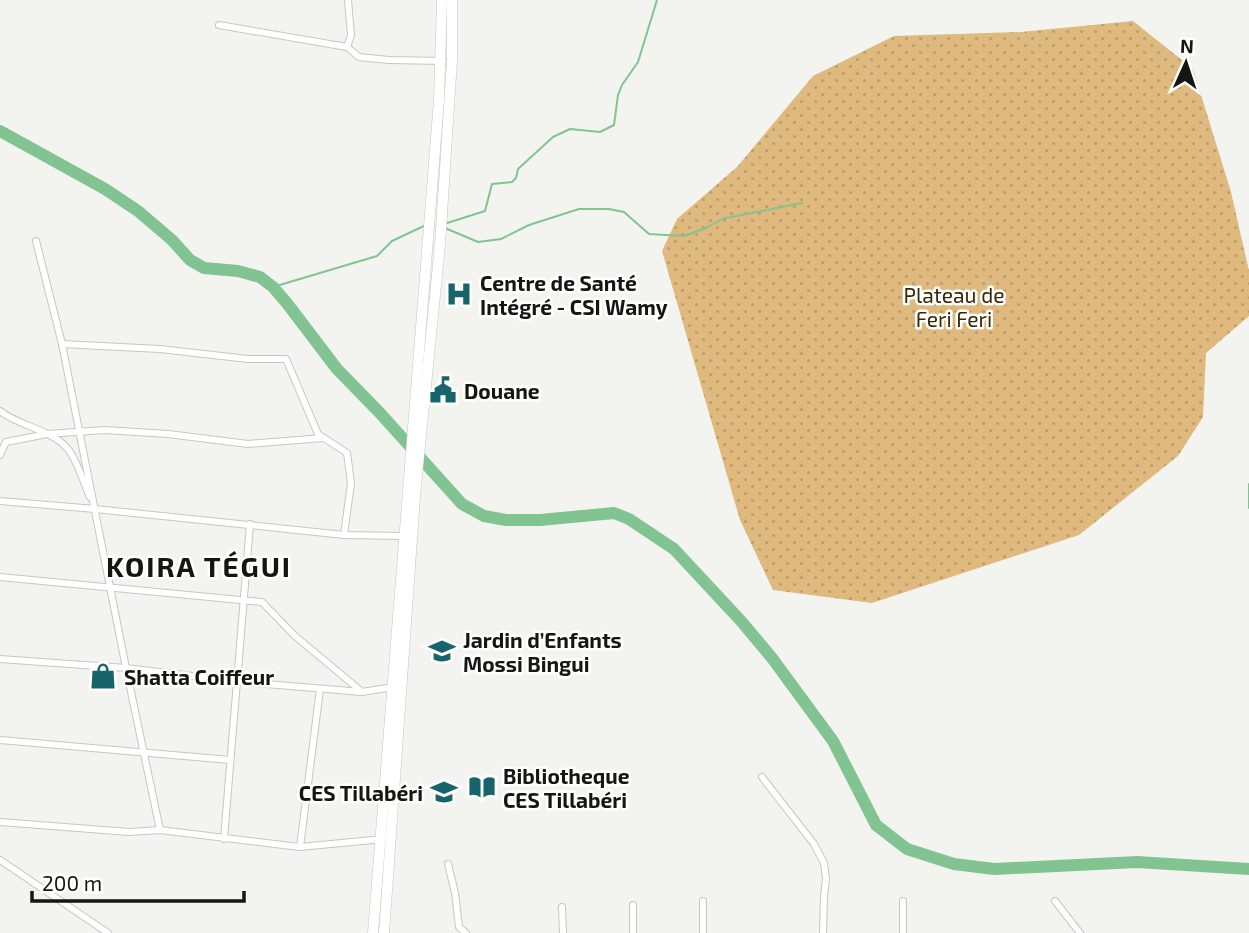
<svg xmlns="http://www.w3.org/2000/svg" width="1249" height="933" viewBox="0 0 1249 933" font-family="'Exo 2',sans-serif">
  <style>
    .park { fill: url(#park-dots) }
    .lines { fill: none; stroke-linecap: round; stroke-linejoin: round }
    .stream { stroke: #81c492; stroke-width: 2 }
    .river { stroke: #81c492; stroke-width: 12 }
    .minor-casing { stroke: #c6c7c3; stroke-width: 8 }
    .primary-casing { stroke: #c6c7c3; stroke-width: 11 }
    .minor { stroke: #fff; stroke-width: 6 }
    .primary { stroke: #fff; stroke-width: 10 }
    .labels { text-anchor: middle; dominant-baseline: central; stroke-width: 5; stroke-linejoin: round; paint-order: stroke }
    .poi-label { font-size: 21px; font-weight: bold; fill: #151514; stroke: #fffffe; text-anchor: start }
    .park-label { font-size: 21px; fill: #382707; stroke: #fffffe }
    .district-label { font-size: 28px; font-weight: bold; letter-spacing: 2px; fill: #151514; stroke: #fffffe }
  </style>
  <defs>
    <pattern id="park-dots" width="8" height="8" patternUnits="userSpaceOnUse" patternTransform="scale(1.75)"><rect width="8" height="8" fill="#dfb97d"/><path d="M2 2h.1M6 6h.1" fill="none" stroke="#be9e6b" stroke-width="1.8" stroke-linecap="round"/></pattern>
  </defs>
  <rect width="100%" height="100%" fill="#f3f4f0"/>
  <!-- park -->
  <polygon class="park" points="1133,21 1193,69 1231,192 1249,271 1249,316 1206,353 1203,417 1178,456 1079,535 872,603 773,590 740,520 662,251 677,219 737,167 813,76 894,36 1021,32"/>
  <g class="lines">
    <!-- stream -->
    <g class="stream">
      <polyline points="444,224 485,211 492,184 512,182 516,178 518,169 553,137 570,129 600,132 614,125 618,95 622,85 638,62 657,0"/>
      <polyline points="445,228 478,242 501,239 529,225 579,209 609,209 624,212 649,234 684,236 706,228 722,219 802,203"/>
      <polyline points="273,287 377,256 392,241 426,225"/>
      <polyline points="1249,484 1249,508"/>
    </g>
    <!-- river -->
    <polyline class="river" points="0,131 105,189 138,211 172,240 190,260 204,268 238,271 260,277 273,287 286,302 337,369 379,412 462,504 484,516 506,520 540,520 614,513 629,519 674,549 741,621 772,658 833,741 876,825 907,849 954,864 994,869 1137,862 1249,869"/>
    <!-- minor casing -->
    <g class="minor-casing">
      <g id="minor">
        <polyline points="219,25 347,47 359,57 389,60 443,61"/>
        <polyline points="347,47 351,35 348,0"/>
        <polyline points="36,241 62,344 126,668 160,830"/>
        <polyline points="62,344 160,349 248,359 286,359 318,434 347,453 351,483 344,535"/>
        <path d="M0 411C19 426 50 429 67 448 76 457 84 484 90 497"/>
        <polyline points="0,455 6,442 47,434 105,430 168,434 248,444 323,438"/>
        <polyline points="0,501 95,509 344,535 404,536"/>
        <polyline points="0,577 262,602 295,636 361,691"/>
        <polyline points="0,659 126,668 242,682 362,692 394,687"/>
        <polyline points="0,740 230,760"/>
        <polyline points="762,777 814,844 824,863 826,879 824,897 823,933"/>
        <polyline points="0,822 129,832 160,830 300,847 383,839"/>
        <polyline points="224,839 250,524"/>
        <polyline points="300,847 320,689"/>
        <polyline points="0,860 108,933"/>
        <polyline points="448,864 455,893 459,927 466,933"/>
        <polyline points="1055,901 1080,933"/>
        <polyline points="633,905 633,933"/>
        <polyline points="562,907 563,933"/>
        <polyline points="703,933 703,901"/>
        <polyline points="903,933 903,901"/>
      </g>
    </g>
    <!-- primary casing -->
    <g class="primary-casing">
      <g id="primary">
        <polyline points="373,933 439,100 442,0"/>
        <polyline points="384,933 415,496 440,245 452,60 452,0"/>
      </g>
    </g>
    <!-- minor -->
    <use href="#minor" class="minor"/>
    <!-- primary -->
    <use href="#primary" class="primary"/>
  </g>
  <!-- icons -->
  <defs>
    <g id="hospital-bare" transform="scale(2.1)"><path d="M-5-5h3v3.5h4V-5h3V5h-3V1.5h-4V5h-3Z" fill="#17646d" stroke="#fffffe" stroke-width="2.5" paint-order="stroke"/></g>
    <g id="civic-bare" transform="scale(2.1)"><path d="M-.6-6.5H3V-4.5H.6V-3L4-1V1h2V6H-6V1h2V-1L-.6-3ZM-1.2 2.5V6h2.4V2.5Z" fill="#17646d" stroke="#fffffe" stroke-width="2.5" paint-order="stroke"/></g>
    <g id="school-bare" transform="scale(2.1)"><path d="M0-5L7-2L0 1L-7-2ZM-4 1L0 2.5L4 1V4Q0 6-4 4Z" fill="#17646d" stroke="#fffffe" stroke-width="2.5" paint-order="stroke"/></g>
    <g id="shop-bare" transform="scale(2.1)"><path d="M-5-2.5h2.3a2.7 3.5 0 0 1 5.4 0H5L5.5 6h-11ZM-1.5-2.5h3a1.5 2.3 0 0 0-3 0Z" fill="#17646d" stroke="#fffffe" stroke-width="2.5" paint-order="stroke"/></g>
    <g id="library-bare" transform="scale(2.1)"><path d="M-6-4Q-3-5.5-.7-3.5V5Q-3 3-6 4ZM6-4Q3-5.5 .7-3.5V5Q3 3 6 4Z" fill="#17646d" stroke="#fffffe" stroke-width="2.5" paint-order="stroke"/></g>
  </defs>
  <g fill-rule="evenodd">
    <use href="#hospital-bare" x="459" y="294"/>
    <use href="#civic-bare" x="443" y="390"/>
    <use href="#school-bare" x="442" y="651"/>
    <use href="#shop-bare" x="103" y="676"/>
    <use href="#library-bare" x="482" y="787"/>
    <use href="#school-bare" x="444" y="792"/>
  </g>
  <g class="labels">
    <!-- poi labels -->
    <g class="poi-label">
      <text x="480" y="282">Centre de Santé<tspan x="480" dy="24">Intégré - CSI Wamy</tspan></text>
      <text x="464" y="390">Douane</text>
      <text x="463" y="639">Jardin d’Enfants<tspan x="463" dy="24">Mossi Bingui</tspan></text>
      <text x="124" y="676">Shatta Coiffeur</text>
      <text x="503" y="775">Bibliotheque<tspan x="503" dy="24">CES Tillabéri</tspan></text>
      <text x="423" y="792" text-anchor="end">CES Tillabéri</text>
    </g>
    <!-- park labels -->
    <g class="park-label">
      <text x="954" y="294">Plateau de<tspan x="954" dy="24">Feri Feri</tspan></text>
    </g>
    <!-- district labels -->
    <g class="district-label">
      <text x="199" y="566">KOIRA TÉGUI</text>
    </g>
  </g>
  <!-- north arrow -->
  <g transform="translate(1186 63) rotate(3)" stroke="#fffffe" stroke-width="5" paint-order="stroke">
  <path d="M0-5L12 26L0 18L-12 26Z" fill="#151514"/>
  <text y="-10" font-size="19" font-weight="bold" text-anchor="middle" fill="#151514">N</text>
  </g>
  <!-- scale -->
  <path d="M32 891v10h212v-10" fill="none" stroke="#151514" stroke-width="3.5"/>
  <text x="42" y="891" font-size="21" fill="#151514" stroke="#fffffe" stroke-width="5" paint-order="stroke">200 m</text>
</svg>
